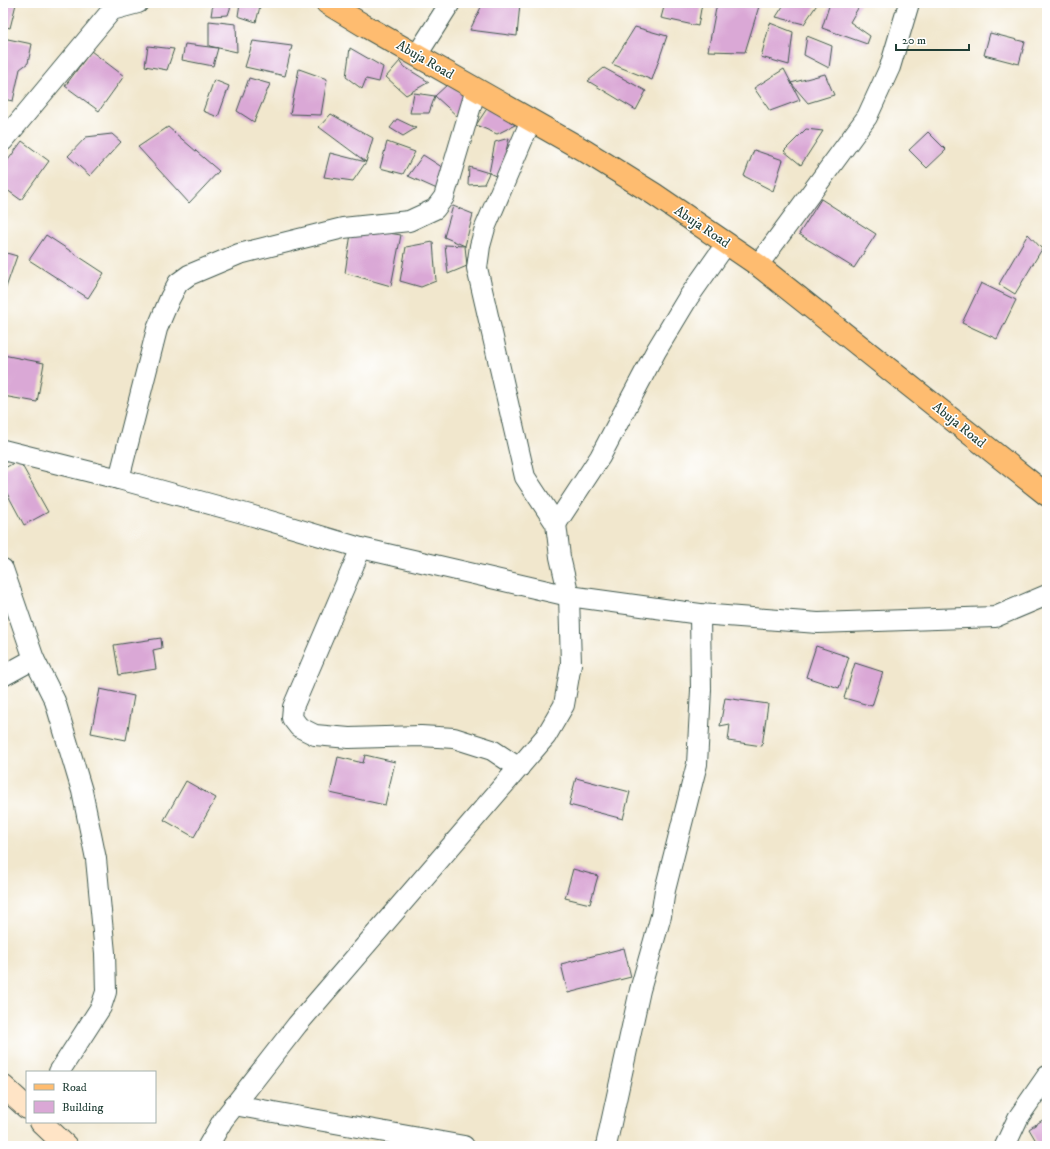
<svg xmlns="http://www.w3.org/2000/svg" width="1050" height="1149" viewBox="0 0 1050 1149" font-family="'IM FELL DW Pica',serif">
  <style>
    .building { fill: #daa8d6 }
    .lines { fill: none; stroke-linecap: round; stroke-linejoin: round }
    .street-casing { stroke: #3e564b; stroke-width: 22 }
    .secondary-casing { stroke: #3e564b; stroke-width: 24 }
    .primary-casing { stroke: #3e564b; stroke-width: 24 }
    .street { stroke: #fff; stroke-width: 20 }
    .secondary { stroke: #ffe4c6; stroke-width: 22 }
    .primary { stroke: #febc70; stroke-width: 22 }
    .labels { text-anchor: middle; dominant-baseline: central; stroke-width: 3; stroke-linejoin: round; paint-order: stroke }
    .street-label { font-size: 14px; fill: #1f3d34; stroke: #fff }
  </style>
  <rect width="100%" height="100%" fill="#fff"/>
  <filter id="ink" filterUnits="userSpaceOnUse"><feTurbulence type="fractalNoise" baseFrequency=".025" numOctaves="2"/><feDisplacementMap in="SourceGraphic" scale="8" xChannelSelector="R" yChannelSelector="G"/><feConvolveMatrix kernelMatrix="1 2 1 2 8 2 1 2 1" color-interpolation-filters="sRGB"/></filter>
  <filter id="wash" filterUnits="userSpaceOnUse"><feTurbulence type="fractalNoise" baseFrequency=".012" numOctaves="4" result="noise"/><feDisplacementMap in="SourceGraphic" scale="16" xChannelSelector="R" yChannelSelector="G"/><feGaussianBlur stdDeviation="0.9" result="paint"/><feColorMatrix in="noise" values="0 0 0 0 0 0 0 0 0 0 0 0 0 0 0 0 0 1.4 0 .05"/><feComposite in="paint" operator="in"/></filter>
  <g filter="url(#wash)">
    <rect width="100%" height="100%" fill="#f1e7cd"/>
    <g id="blocks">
      <!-- building -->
      <g class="building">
        <polygon points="3,3 16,4 10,28 3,26"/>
        <polygon points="213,3 232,3 228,15 211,16"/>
        <polygon points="240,3 261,3 256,22 238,16"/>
        <polygon points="483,3 520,3 517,36 470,30"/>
        <polygon points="665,3 702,3 698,26 661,18"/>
        <polygon points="717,3 760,3 745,52 708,51"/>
        <polygon points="785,3 818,3 804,24 776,17"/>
        <polygon points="830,3 861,3 850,22 870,36 867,44 822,28"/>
        <polygon points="209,21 236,24 237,52 209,46"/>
        <polygon points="770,23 793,32 789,65 761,57"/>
        <polygon points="635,27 667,36 652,80 612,64"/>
        <polygon points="990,33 1025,42 1019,64 984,55"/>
        <polygon points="807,36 832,46 829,68 804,55"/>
        <polygon points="3,38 32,44 28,63 20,69 13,101 3,99"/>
        <polygon points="253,41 292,46 285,76 245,67"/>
        <polygon points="185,44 218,48 213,66 182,60"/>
        <polygon points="148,46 174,49 167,70 145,66"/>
        <polygon points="350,48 383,67 379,82 366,79 362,89 346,77"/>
        <polygon points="91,51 124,76 99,111 65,86"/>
        <polygon points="400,61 403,66 429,82 406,95 386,77"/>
        <polygon points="604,68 646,91 636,110 588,81"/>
        <polygon points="299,69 327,79 321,115 290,114"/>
        <polygon points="784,69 800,100 770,111 754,88"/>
        <polygon points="825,74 834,95 808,103 791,83"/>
        <polygon points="249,78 270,84 254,122 237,111"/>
        <polygon points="214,80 229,86 218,117 203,111"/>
        <polygon points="448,84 469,98 458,117 435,96"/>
        <polygon points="414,93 435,96 429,113 410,113"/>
        <polygon points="490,104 515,125 497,134 476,125"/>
        <polygon points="331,114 373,138 366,162 353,181 324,177 330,153 366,162 319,127"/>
        <polygon points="397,119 416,128 403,136 390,128"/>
        <polygon points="168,127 219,171 189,203 138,147"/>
        <polygon points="806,129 823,131 801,165 784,151"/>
        <polygon points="928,132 946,150 927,168 909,150"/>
        <polygon points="112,134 121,142 90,176 68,156 86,137"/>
        <polygon points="509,138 500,178 489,173 495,142"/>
        <polygon points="22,141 49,161 21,200 3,187 3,167"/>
        <polygon points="387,142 415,152 403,174 380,168"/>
        <polygon points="754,150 783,160 773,191 744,176"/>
        <polygon points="423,155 445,169 437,189 408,176"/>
        <polygon points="469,167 489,173 484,184 468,185"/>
        <polygon points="821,199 876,234 854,268 799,234"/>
        <polygon points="453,206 473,214 465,246 444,237"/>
        <polygon points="352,227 401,235 391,286 345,273"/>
        <polygon points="1028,234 1042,249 1015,294 999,284"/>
        <polygon points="46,235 104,273 88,298 29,260"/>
        <polygon points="433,242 436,281 421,287 400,281 406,247"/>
        <polygon points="445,245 465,246 467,266 448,274"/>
        <polygon points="3,252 17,256 3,296"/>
        <polygon points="981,283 1016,300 997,339 962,323"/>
        <polygon points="3,355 44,363 37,402 3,396"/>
        <polygon points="19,460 48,512 24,525 3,486 3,469"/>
        <polygon points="161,638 162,648 153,650 156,669 119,675 114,645"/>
        <polygon points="816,646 849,657 839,688 806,677"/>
        <polygon points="855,663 883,672 872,706 844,698"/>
        <polygon points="100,689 134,696 126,740 91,733"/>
        <polygon points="725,698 768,704 762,746 728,741 730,724 720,726"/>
        <polygon points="365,755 395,762 385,805 330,793 338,757 363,763"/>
        <polygon points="576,778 630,792 623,819 569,805"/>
        <polygon points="186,781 216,798 194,837 164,820"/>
        <polygon points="573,869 598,876 590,904 565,898"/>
        <polygon points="624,948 631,977 568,993 561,964"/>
        <polygon points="1047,1117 1047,1146 1039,1146 1029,1129"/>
      </g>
    </g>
  </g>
  <g filter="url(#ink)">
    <use href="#blocks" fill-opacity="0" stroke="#3e564b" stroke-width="1"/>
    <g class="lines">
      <!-- street casing -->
      <g class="street-casing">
        <g id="street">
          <polyline points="417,55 450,3"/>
          <polyline points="3,141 112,10 138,3"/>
          <polyline points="758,265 867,117 890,67 909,3"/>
          <polyline points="3,450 119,479 250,515 361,548 569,596 700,614 818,623 995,617 1047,595"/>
          <polyline points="119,479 157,329 170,298 178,283 189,275 239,254 343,228 409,221 435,209 444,197 476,89"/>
          <polyline points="556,524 600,457 656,351 688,298 726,244"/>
          <polyline points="361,548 293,707 292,718 299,727 315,735 349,738 421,736 454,738 492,750 519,768"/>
          <polyline points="3,569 34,659 55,701 82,791 96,859 105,953 106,992 101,1007 59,1072"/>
          <polyline points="3,676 34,659"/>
          <polyline points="234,1105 464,1146"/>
          <polyline points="208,1146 223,1120 297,1025 546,736 564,705 571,664 569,596 560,557 556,524 525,477 477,268 480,246 485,228 531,120"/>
          <polyline points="606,1146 640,990 661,916 665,890 697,764 701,690 700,614"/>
          <polyline points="1005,1146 1018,1118 1047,1076"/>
        </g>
      </g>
      <!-- secondary casing -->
      <g class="secondary-casing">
        <g id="secondary">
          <polyline points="3,1086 27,1108"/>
          <polyline points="41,1122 66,1146"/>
        </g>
      </g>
      <!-- primary casing -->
      <g class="primary-casing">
        <polyline id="primary" points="327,3 365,26 585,151 654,194 758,265 1047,495"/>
      </g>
      <!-- street -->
      <use href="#street" class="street"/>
      <!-- secondary -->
      <use href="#secondary" class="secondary"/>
      <!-- primary -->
      <use href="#primary" class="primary"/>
    </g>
  </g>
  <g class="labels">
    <!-- street labels -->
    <g class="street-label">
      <text transform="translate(425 60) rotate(30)">Abuja Road</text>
      <text transform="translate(702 227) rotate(34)">Abuja Road</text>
      <text transform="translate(959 425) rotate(39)">Abuja Road</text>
    </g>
  </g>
  <!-- margin -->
  <rect width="1050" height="1149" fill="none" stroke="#fff" stroke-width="16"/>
  <!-- legend -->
  <rect x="26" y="1071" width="130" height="52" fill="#ffffff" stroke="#a5b1ae"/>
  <rect x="34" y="1084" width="20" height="6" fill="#febc70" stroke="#a5b1ae"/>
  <text x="62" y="1091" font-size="12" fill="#1f3d34">Road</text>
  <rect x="34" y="1101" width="20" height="12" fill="#daa8d6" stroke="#a5b1ae"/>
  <text x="62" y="1111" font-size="12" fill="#1f3d34">Building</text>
  <!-- scale -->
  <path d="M896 44v6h73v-6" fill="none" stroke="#1f3d34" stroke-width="2"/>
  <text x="902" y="44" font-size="12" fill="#1f3d34" stroke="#ffffff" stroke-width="3" paint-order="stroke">20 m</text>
</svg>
